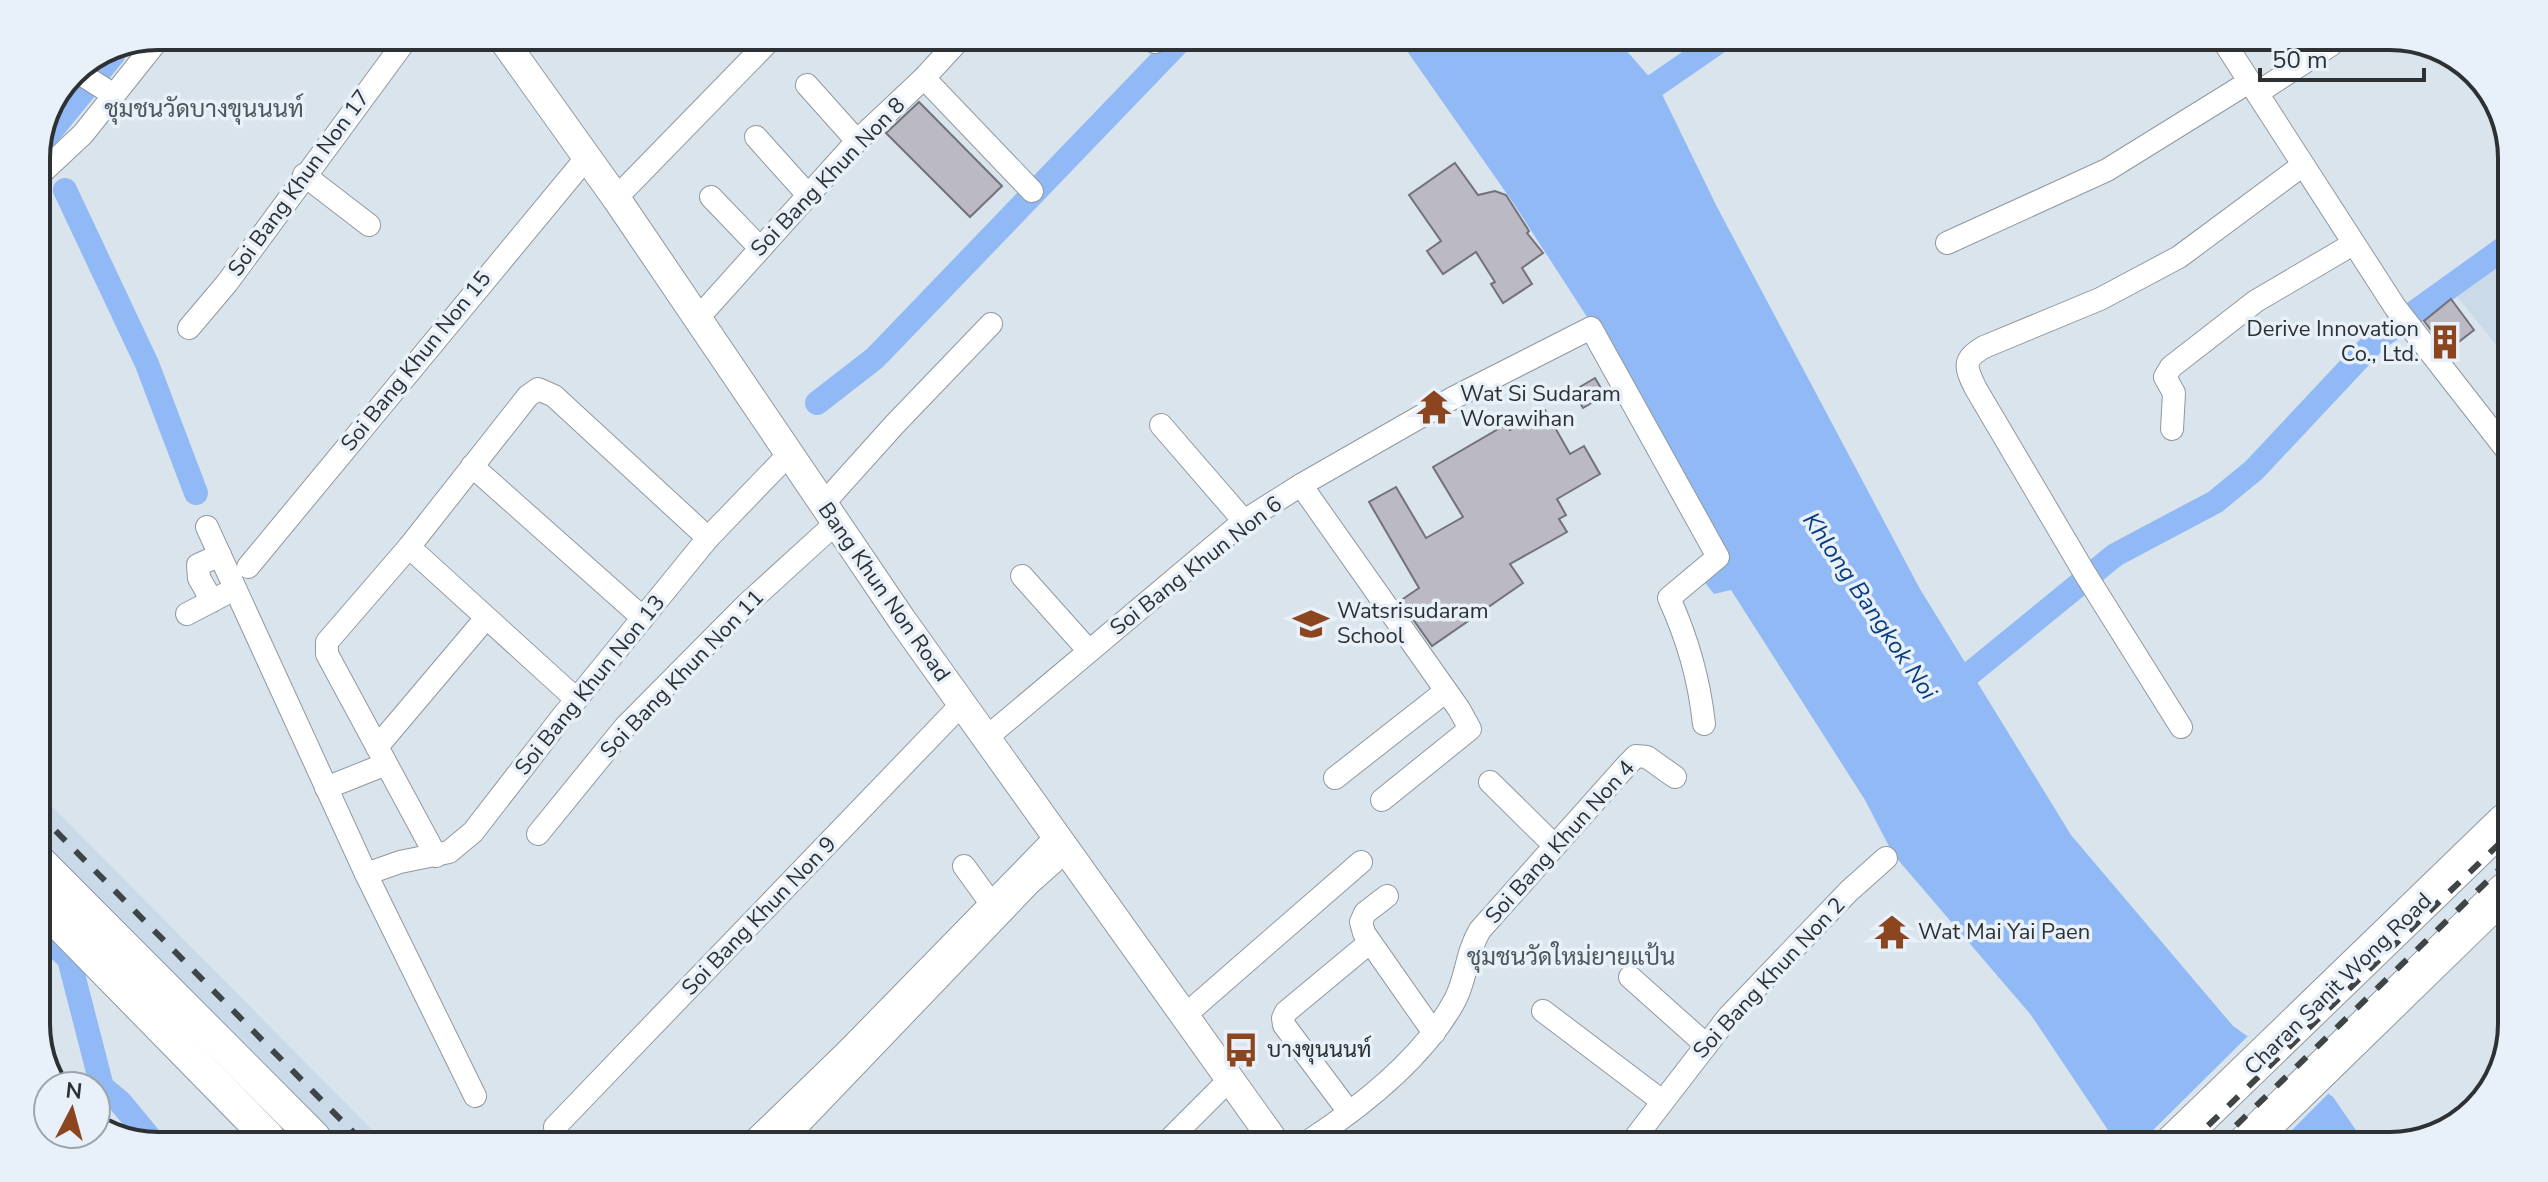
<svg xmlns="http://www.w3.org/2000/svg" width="2548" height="1182" viewBox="0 0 2548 1182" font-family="'Nunito Sans',Sarabun,sans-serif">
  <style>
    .built { fill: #cadae8 }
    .water { fill: #90b9f5 }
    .pier { fill: #dae4ec }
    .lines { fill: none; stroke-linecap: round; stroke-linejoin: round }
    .canal { stroke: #90b9f5; stroke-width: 24 }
    .building { fill: #bab9c4; stroke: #73717b; stroke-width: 2 }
    .minor-casing { stroke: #9099a1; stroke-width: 24 }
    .tertiary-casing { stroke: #9099a1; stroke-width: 30 }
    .secondary-casing { stroke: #9099a1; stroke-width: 34 }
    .primary-casing { stroke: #9099a1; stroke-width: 38 }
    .minor { stroke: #fff; stroke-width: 22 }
    .tertiary { stroke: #fff; stroke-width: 28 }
    .secondary { stroke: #fff; stroke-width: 32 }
    .primary { stroke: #fff; stroke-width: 36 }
    .rail { stroke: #3f4447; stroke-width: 6; stroke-dasharray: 14 14; stroke-linecap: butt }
    .labels { text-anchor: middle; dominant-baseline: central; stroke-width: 7; stroke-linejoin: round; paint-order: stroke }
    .street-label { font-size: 22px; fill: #2d3134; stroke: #e8f1f9 }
    .poi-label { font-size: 22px; fill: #2d3134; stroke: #e8f1f9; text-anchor: start }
    .neighbourhood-label { font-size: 24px; fill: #4f575e; stroke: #e8f1f9 }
    .water-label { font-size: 24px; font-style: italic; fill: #083c80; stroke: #e8f1f9 }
    .rim { fill: none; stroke: #2d3134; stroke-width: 4 }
  </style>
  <rect width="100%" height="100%" fill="#dae4ec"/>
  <!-- built -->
  <g class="built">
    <polygon points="2511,254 2510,362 2456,295"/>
    <polygon points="36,790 380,1138 322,1137 36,853"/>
  </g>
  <!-- water -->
  <polygon class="water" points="1400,41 1619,42 1659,88 1717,207 1920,589 2071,835 2233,1026 2333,1097 2367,1146 2118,1145 2031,1015 1893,854 1865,800 1731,590 1714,594 1702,579 1725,562 1589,320 1514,204"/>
  <!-- pier -->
  <polygon class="pier" points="2250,1034 2331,1091 2276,1146 2138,1145"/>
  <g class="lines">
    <!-- canal -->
    <g class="canal">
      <polyline points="1631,102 1718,42"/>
      <polyline points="38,147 113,55"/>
      <polyline points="65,190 147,364 196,493"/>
      <polyline points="817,403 875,358 1181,40"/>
      <polyline points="1946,693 2115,555 2215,502 2254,470 2376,340 2511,243"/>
      <polyline points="36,927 69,959 102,1087 120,1102 149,1137"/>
    </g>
  </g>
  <!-- building -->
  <g class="building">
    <polygon points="919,102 1002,186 970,217 886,133"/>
    <polygon points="1455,163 1478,195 1495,191 1506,195 1529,231 1527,233 1543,253 1522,268 1532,284 1503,303 1491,284 1495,282 1476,252 1443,274 1427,251 1441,241 1409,195"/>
    <polygon points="2451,299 2474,330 2447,351 2424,321"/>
    <polygon points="1595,378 1605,395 1583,408 1573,391"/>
    <polygon points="1545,410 1570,454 1584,446 1600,474 1557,499 1566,515 1559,519 1567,532 1510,564 1523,583 1432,646 1400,601 1419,588 1369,502 1396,487 1426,538 1463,517 1433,467 1507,424 1510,430"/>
  </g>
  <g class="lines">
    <!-- minor casing -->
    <g class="minor-casing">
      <g id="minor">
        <polyline points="1150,40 1155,42 1159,40"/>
        <polyline points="2226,45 2395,307 2509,453"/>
        <polyline points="79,69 84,76 114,95"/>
        <polyline points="924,78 1032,191"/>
        <polyline points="807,85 857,141"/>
        <polyline points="2257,93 2331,45"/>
        <polyline points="756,137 808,195"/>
        <polyline points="304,175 369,225"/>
        <polyline points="36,178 83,134 161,36"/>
        <polyline points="711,197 759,247"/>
        <polyline points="616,198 771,39"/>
        <polyline points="1947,243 2107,170 2249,82"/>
        <polyline points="698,318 857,141 924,78 960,39"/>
        <polyline points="189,328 227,283 408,37"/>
        <polyline points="1161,425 1244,521"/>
        <polyline points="2172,429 2174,393 2165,377 2171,367 2256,301 2353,244"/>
        <polyline points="472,466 643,618"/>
        <polyline points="1301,485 1459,709 1470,729 1382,800"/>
        <polyline points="823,504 895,424 991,324"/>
        <polyline points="207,527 366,874 475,1096"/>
        <polyline points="409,547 576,699"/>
        <polyline points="248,567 587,157"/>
        <polyline points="1022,576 1089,651"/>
        <polyline points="212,601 199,578 198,565 220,555"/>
        <polyline points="187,614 225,594"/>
        <path d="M2181 727 2084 572 1976 389C1965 367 1962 360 1984 347L2100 299 2179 257 2303 165"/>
        <path d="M986 738 1244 521 1301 485 1453 398 1591 328 1718 557 1669 598C1688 640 1699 678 1704 724"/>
        <polyline points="377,747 486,618"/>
        <polyline points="1335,778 1446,691"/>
        <polyline points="1490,782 1555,846"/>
        <polyline points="326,788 386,764"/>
        <polyline points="538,834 625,727 747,604 836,523"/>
        <polyline points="436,856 327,654 327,642 409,547 528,396 538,389 554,396 708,538"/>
        <polyline points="964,866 990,902"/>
        <polyline points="366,874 400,862 449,852 473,832 562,717 708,538 789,454"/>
        <polyline points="1387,896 1365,913 1361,922 1364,933 1434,1033"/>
        <polyline points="1630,977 1705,1044"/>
        <polyline points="1543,1011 1662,1101"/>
        <polyline points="1184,1016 1361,862"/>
        <polyline points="1349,1112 1284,1025 1283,1018 1286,1012 1369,943"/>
        <polyline points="555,1127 962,704"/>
        <polyline points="756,1139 846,1052 1056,837"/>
        <polyline points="785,1139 1030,883 1066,851"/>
        <polyline points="1168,1141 1229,1080"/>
        <path d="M1309 1141C1362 1106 1425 1056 1455 1000 1467 977 1466 953 1480 930L1627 765 1636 756 1647 757 1675 777"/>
        <polyline points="1631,1143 1729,1016 1849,891 1886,858"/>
      </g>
    </g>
    <!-- tertiary casing -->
    <g class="tertiary-casing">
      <polyline id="tertiary" points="501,37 616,198 902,620 1274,1141"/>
    </g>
    <!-- secondary casing -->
    <g class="secondary-casing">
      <g id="secondary">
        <polyline points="36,858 314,1137"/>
        <polyline points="36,900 268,1137"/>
      </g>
    </g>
    <!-- primary casing -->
    <g class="primary-casing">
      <g id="primary">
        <polyline points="2171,1145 2505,822"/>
        <polyline points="2244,1145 2504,892"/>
      </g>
    </g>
    <!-- minor -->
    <use href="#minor" class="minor"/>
    <!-- tertiary -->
    <use href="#tertiary" class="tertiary"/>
    <!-- secondary -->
    <use href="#secondary" class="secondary"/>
    <!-- primary -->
    <use href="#primary" class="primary"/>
    <!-- rail -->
    <g class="rail">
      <polyline points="36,811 359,1138"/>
      <polyline points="2188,1145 2505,838"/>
      <polyline points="2216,1145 2505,864"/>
    </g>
  </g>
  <!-- icons -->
  <defs>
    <g id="building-bare" transform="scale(2.76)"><path d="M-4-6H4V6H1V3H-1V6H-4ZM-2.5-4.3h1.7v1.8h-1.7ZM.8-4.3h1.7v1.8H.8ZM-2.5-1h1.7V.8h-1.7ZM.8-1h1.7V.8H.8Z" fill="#8b451f" stroke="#e8f1f9" stroke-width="2.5" paint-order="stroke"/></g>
    <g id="temple-bare" transform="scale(2.76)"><path d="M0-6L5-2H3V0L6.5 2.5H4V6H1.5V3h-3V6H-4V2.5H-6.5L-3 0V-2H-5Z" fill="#8b451f" stroke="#e8f1f9" stroke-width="2.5" paint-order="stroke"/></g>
    <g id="school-bare" transform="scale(2.76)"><path d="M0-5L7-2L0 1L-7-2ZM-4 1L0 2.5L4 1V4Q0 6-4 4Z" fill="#8b451f" stroke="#e8f1f9" stroke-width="2.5" paint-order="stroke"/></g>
    <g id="bus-bare" transform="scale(2.76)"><path d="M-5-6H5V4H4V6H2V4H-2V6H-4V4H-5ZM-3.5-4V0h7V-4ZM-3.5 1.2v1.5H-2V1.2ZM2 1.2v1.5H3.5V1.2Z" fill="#8b451f" stroke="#e8f1f9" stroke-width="2.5" paint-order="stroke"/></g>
  </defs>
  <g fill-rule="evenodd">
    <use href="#building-bare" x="2445" y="342"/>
    <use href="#temple-bare" x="1434" y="407"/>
    <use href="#school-bare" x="1311" y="624"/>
    <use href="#temple-bare" x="1892" y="932"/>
    <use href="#bus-bare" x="1241" y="1050"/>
  </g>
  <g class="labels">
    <!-- street labels -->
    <g class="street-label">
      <text transform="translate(828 177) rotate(-46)">Soi Bang Khun Non 8</text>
      <text transform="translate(299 183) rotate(-54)">Soi Bang Khun Non 17</text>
      <text transform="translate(416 361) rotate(-51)">Soi Bang Khun Non 15</text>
      <text transform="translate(1196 566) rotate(-38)">Soi Bang Khun Non 6</text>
      <text transform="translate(884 592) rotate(55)">Bang Khun Non Road</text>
      <text transform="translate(682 674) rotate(-46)">Soi Bang Khun Non 11</text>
      <text transform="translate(590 685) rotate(-51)">Soi Bang Khun Non 13</text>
      <text transform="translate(1560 842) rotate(-48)">Soi Bang Khun Non 4</text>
      <text transform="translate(759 916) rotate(-46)">Soi Bang Khun Non 9</text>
      <text transform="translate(1769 978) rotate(-47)">Soi Bang Khun Non 2</text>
      <text transform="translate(2338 984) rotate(-44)">Charan Sanit Wong Road</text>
    </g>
    <!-- poi labels -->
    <g class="poi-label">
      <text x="2419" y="329" text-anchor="end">Derive Innovation<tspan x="2419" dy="25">Co., Ltd.</tspan></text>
      <text x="1460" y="394">Wat Si Sudaram<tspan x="1460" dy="25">Worawihan</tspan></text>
      <text x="1337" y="611">Watsrisudaram<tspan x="1337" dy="25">School</tspan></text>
      <text x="1918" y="932">Wat Mai Yai Paen</text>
      <text x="1267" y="1050">บางขุนนนท์</text>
    </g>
    <!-- neighbourhood labels -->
    <g class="neighbourhood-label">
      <text x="204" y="109">ชุมชนวัดบางขุนนนท์</text>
      <text x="1571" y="957">ชุมชนวัดใหม่ยายแป้น</text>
    </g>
    <!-- water labels -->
    <g class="water-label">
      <text transform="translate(1870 606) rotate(56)">Khlong Bangkok Noi</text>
    </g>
  </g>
  <!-- crop -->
  <path d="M0 0H2548V1182H0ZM158 50H2390A108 108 0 0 1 2498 158V1024A108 108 0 0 1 2390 1132H158A108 108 0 0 1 50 1024V158A108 108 0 0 1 158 50Z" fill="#e8f1f9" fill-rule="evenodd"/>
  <path class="rim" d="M158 50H2390A108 108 0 0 1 2498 158V1024A108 108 0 0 1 2390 1132H158A108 108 0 0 1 50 1024V158A108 108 0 0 1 158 50Z"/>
  <!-- north arrow -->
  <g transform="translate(72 1110) rotate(6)"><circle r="38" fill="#e8f1f9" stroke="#9da4aa" stroke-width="2"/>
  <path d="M0-6L14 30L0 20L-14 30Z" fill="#8b451f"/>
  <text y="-12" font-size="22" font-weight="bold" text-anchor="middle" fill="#2d3134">N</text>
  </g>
  <!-- scale -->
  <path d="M2260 68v12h164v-12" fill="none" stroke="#2d3134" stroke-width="4"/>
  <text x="2272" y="68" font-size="24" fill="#2d3134" stroke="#e8f1f9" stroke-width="6" paint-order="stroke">50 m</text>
</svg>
